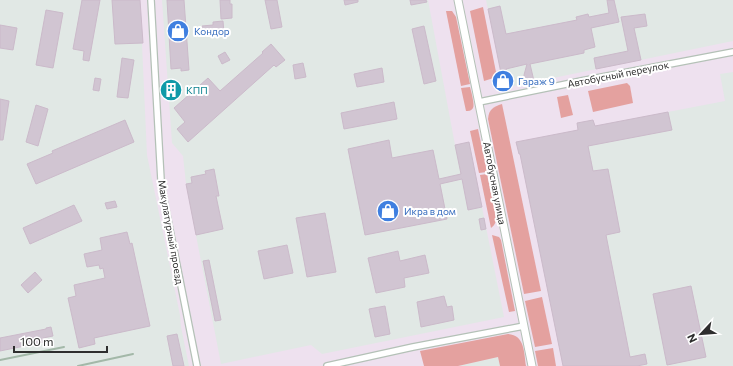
<svg xmlns="http://www.w3.org/2000/svg" width="733" height="366" viewBox="0 0 733 366" font-family="Commissioner,sans-serif">
  <style>
    .industrial { fill: #e1e8e5 }
    .green { fill: #e4a19f }
    .building { fill: #d1c5d2; stroke: #cbbaca }
    .lines { fill: none; stroke-linecap: round; stroke-linejoin: round }
    .minor-casing { stroke: #b4c1b7; stroke-width: 8 }
    .tertiary-casing { stroke: #b4c1b7; stroke-width: 9 }
    .minor { stroke: #fff; stroke-width: 5.5 }
    .tertiary { stroke: #fff; stroke-width: 7 }
    .rail { stroke: #a3b8a8; stroke-width: 2 }
    .labels { text-anchor: middle; dominant-baseline: central; stroke-width: 4; stroke-linejoin: round; paint-order: stroke }
    .shop-label { font-size: 10px; fill: #366cbe; stroke: #fff; text-anchor: start }
    .street-label { font-size: 10px; fill: #2e2e2e; stroke: #fff }
    .culture-label { font-size: 10px; fill: #0d838f; stroke: #fff; text-anchor: start }
  </style>
  <rect width="100%" height="100%" fill="#eee1ef"/>
  <!-- industrial -->
  <g class="industrial">
    <polygon points="0,0 140,0 147,155 180,315 181,327 189,366 0,366"/>
    <polygon points="162,0 428,0 455,145 469,142 504,317 322,354 311,345 221,364 186,184 183,156 172,143"/>
    <polygon points="486,0 733,0 733,41 504,88"/>
    <polygon points="733,72 733,366 563,366 520,154 519,154 516,142 578,130 577,123 593,120 595,126 725,101 720,74"/>
    <polygon points="498,357 500,366 458,366"/>
  </g>
  <!-- green -->
  <g class="green">
    <polygon points="483,7 497,77 484,81 470,11"/>
    <polygon points="446,11 452,11 456,17 470,84 461,86"/>
    <polygon points="627,83 630,86 633,103 593,112 588,91"/>
    <path d="M470 87C471 91 475 105 473 108 471 111 469 111 466 111L461 88Z"/>
    <polygon points="568,95 573,115 561,118 557,97"/>
    <path d="M502 104 541 291 524 294 488 119C489 109 493 107 502 104Z"/>
    <polygon points="478,129 487,172 479,173 470,131"/>
    <path d="M487 174 496 217C496 222 495 225 491 228L480 175Z"/>
    <polygon points="492,235 499,237 501,240 515,311 509,312"/>
    <polygon points="542,297 552,344 535,347 525,301"/>
    <path d="M508 334C525 335 524 353 526 366H500L498 357 458 366H424L420 351Z"/>
    <polygon points="553,348 556,366 538,366 535,351"/>
  </g>
  <!-- building -->
  <g class="building">
    <polygon points="82,0 100,0 89,61 83,60 84,51 73,49"/>
    <polygon points="112,0 140,0 143,43 115,44"/>
    <polygon points="167,0 184,0 189,70 181,71 181,68 171,69"/>
    <polygon points="220,0 230,0 230,4 232,4 232,18 221,19"/>
    <polygon points="265,0 277,0 282,27 271,29"/>
    <polygon points="344,0 358,0 358,2 345,5"/>
    <polygon points="410,0 426,0 427,2 411,5"/>
    <polygon points="607,0 614,0 619,22 591,28 595,47 584,50 584,53 530,64 534,81 525,82 524,75 527,64 506,69 510,87 504,88 488,9 500,6 506,34 577,20 576,17 588,14 589,17 609,13"/>
    <polygon points="46,10 63,13 53,68 36,65"/>
    <polygon points="645,14 647,26 634,28 641,60 596,69 594,58 628,51 621,17"/>
    <polygon points="223,21 224,33 214,34 214,31 202,32 202,26 213,25 213,22"/>
    <polygon points="0,25 17,28 13,50 0,48"/>
    <polygon points="424,26 436,81 424,84 412,29"/>
    <polygon points="271,44 285,60 276,67 274,65 188,142 177,129 185,122 174,108 208,78 220,91 263,53 262,52"/>
    <polygon points="225,52 230,60 222,64 218,56"/>
    <polygon points="122,58 134,60 128,98 117,97"/>
    <polygon points="303,63 306,77 295,79 293,65"/>
    <polygon points="382,68 384,82 357,87 354,74"/>
    <polygon points="95,78 101,79 99,91 93,90"/>
    <polygon points="168,84 174,84 175,95 168,96"/>
    <polygon points="0,99 9,101 3,140 0,140"/>
    <polygon points="394,102 397,119 344,129 341,113"/>
    <polygon points="36,105 48,109 38,146 26,142"/>
    <polygon points="668,112 672,130 588,146 593,171 608,169 620,232 606,235 630,357 645,354 647,364 637,366 563,366 520,154 519,154 516,142 578,130 577,123 593,120 595,126"/>
    <polygon points="125,120 134,142 36,184 27,164 53,153 52,151"/>
    <polygon points="389,140 392,158 433,150 439,179 461,174 455,145 469,142 482,207 468,210 462,179 440,184 447,219 365,235 348,149"/>
    <polygon points="214,169 219,196 216,196 223,229 196,235 186,184 192,183 191,177 206,174 205,171"/>
    <polygon points="115,201 117,207 107,209 105,203"/>
    <polygon points="74,205 82,221 30,244 23,228"/>
    <polygon points="325,213 336,272 307,277 296,218"/>
    <polygon points="484,218 486,229 481,230 479,219"/>
    <polygon points="127,232 130,244 132,243 150,326 94,338 95,344 79,348 68,298 76,296 74,285 105,278 103,268 100,269 99,265 87,267 84,254 102,250 100,238"/>
    <polygon points="287,245 293,273 264,279 258,251"/>
    <polygon points="398,251 400,261 425,255 429,273 404,278 405,287 376,293 368,258"/>
    <polygon points="209,260 221,320 215,321 203,261"/>
    <polygon points="35,272 42,280 28,293 21,285"/>
    <polygon points="691,286 706,357 667,365 653,294"/>
    <polygon points="444,296 447,307 452,306 454,320 421,327 417,302"/>
    <polygon points="385,306 390,334 375,337 369,309"/>
    <polygon points="51,327 53,336 43,338 44,342 0,351 0,338 46,329 46,328"/>
    <polygon points="177,334 184,366 173,366 167,336"/>
  </g>
  <g class="lines">
    <!-- minor casing -->
    <g class="minor-casing">
      <g id="minor">
        <polyline points="151,0 161,180 163,195 197,366"/>
        <polyline points="479,102 581,81 733,52"/>
        <polyline points="327,366 413,347 524,326"/>
      </g>
    </g>
    <!-- tertiary casing -->
    <g class="tertiary-casing">
      <polyline id="tertiary" points="458,0 532,366"/>
    </g>
    <!-- minor -->
    <use href="#minor" class="minor"/>
    <!-- tertiary -->
    <use href="#tertiary" class="tertiary"/>
    <!-- rail -->
    <g class="rail">
      <polyline points="0,360 64,347"/>
      <polyline points="78,366 133,354"/>
    </g>
  </g>
  <!-- icons -->
  <defs>
    <g id="shop-disc" transform="scale(1.15)"><circle r="9.5" fill="#3f7fe0" stroke="#fff"/><path d="M-5-2.5h2.3a2.7 3.5 0 0 1 5.4 0H5L5.5 6h-11ZM-1.5-2.5h3a1.5 2.3 0 0 0-3 0Z" fill="#fff"/></g>
    <g id="building-disc" transform="scale(1.15)"><circle r="9.5" fill="#0f9aa8" stroke="#fff"/><path d="M-4-6H4V6H1V3H-1V6H-4ZM-2.5-4.3h1.7v1.8h-1.7ZM.8-4.3h1.7v1.8H.8ZM-2.5-1h1.7V.8h-1.7ZM.8-1h1.7V.8H.8Z" fill="#fff"/></g>
  </defs>
  <g fill-rule="evenodd">
    <use href="#shop-disc" x="178" y="31"/>
    <use href="#shop-disc" x="503" y="81"/>
    <use href="#building-disc" x="171" y="90"/>
    <use href="#shop-disc" x="388" y="211"/>
  </g>
  <g class="labels">
    <!-- shop labels -->
    <g class="shop-label">
      <text x="194" y="31">Кондор</text>
      <text x="518" y="81">Гараж 9</text>
      <text x="404" y="211">Икра в дом</text>
    </g>
    <!-- street labels -->
    <g class="street-label">
      <text transform="translate(618 74) rotate(-11)">Автобусный переулок</text>
      <text transform="translate(495 183) rotate(79)">Автобусная улица</text>
      <text transform="translate(171 232) rotate(80)">Макулатурный проезд</text>
    </g>
    <!-- culture labels -->
    <g class="culture-label">
      <text x="186" y="90">КПП</text>
    </g>
  </g>
  <!-- north arrow -->
  <g transform="translate(701 334) rotate(244)" stroke="#ffffff" stroke-width="3" paint-order="stroke">
  <path d="M0-3L7 15L0 10L-7 15Z" fill="#2e2e2e"/>
  <text y="-6" font-size="11" font-weight="bold" text-anchor="middle" fill="#2e2e2e">N</text>
  </g>
  <!-- scale -->
  <path d="M14 346v6h93v-6" fill="none" stroke="#2e2e2e" stroke-width="2"/>
  <text x="20" y="346" font-size="12" fill="#2e2e2e" stroke="#ffffff" stroke-width="3" paint-order="stroke">100 m</text>
</svg>
